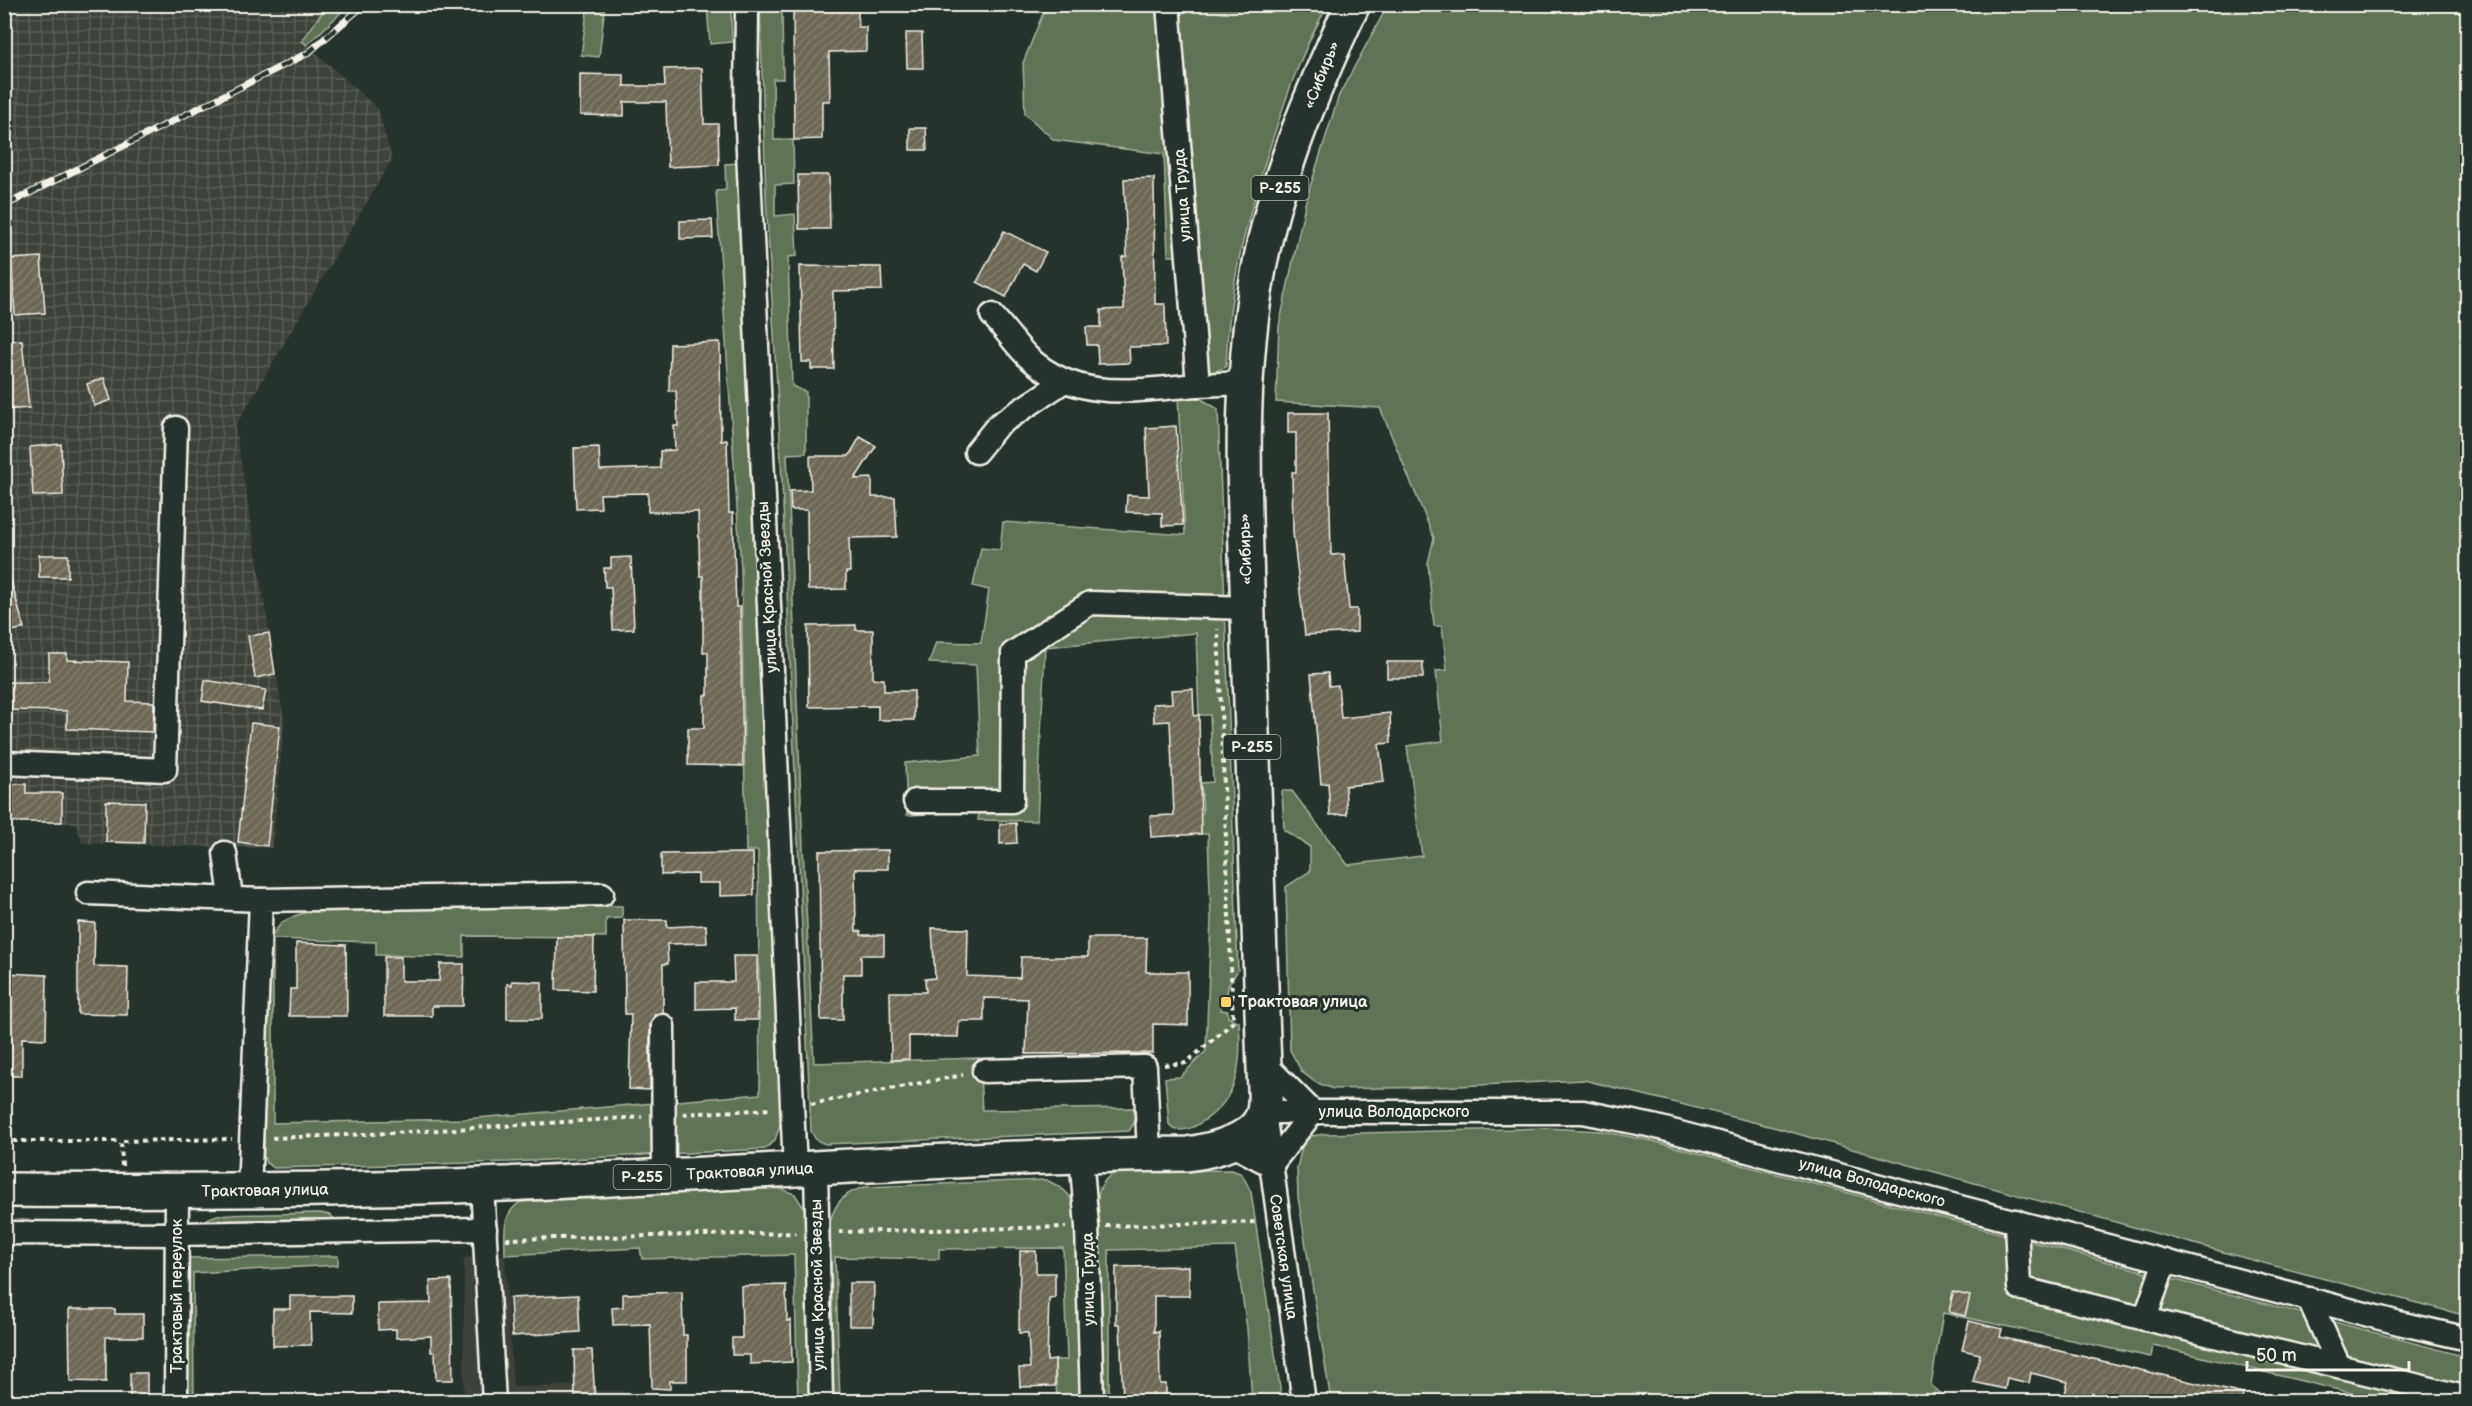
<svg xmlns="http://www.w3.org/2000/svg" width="2472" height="1406" viewBox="0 0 2472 1406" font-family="'Balsamiq Sans',sans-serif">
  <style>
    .built { fill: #3c433a }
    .industrial { fill: url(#industrial-grid) }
    .green { fill: #607356; stroke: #aab29f; stroke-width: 1.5 }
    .building { fill: url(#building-hatch); stroke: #f4f1e8; stroke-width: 1.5 }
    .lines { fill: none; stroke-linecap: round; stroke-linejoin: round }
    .minor-casing { stroke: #f4f1e8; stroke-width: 27 }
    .highway-casing { stroke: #f4f1e8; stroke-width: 38 }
    .path { stroke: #f4f1e8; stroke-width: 4; stroke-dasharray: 4.5 4.5; stroke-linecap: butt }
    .minor { stroke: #26332d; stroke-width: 22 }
    .highway { stroke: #26332d; stroke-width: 33 }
    .rail-casing { stroke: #f4f1e8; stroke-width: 7 }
    .rail { stroke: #26332d; stroke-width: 4.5; stroke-dasharray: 14; stroke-linecap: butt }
    .poi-dot { fill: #ffd166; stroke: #26332d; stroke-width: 2 }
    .labels { text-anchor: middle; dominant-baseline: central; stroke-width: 6; stroke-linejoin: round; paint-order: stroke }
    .shield { fill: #26332d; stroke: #b6b8b0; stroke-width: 1.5 }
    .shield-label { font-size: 15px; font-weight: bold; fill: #f4f1e8 }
    .street-label { font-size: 16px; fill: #f4f1e8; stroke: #26332d }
    .poi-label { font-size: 16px; font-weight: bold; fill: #f4f1e8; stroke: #26332d; text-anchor: start }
  </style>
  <defs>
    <pattern id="industrial-grid" width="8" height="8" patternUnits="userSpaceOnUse" patternTransform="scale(1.5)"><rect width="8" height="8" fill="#3c433a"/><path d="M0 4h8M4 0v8" fill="none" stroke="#595f56"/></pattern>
    <pattern id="building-hatch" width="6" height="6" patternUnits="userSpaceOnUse" patternTransform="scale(1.5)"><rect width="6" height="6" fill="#6e6857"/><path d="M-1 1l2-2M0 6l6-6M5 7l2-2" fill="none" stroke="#837e6f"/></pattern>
  </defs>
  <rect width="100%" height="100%" fill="#26332d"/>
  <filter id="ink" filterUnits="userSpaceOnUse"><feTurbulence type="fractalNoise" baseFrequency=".0167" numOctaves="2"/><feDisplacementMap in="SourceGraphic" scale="12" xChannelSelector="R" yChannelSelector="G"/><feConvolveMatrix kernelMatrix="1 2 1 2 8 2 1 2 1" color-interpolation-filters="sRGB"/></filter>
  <g filter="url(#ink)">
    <!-- built -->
    <polygon class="built" points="505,1255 513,1387 594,1385 594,1391 624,1391 625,1401 478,1402 478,1395 464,1394 464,1258"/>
    <!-- industrial -->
    <polygon class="industrial" points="5,5 328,5 303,41 378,109 392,159 235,427 284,721 272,848 82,843 76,823 5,823"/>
    <!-- green -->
    <g class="green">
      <polygon points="328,4 349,5 307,45 302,41"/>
      <path d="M1078 4 1328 5C1301 51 1285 101 1268 153 1245 227 1228 289 1226 367L1206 375 1178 256H1168L1164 154 1054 140 1025 114 1023 63 1044 11Z"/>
      <polygon points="588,5 605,5 599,57 581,55"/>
      <polygon points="707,5 731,5 732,42 710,44"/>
      <polygon points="760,5 772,5 772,10 782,10 783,79 773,79 774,140 793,140 794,184 775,185 775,216 795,214 797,256 788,257 792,386 806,392 806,453 787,454 803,848 814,1063 979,1058 982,1110 1134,1108 1134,1123 1129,1131 825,1144 816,1140 811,1131 780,438 766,199"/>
      <polygon points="1388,5 2467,5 2467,1316 2252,1260 1773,1127 1584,1080 1436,1087 1333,1089 1315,1082 1302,1072 1290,1050 1286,887 1310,871 1310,847 1284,830 1282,791 1292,791 1348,865 1422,856 1407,746 1443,741 1436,671 1447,670 1442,626 1434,626 1428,563 1434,538 1380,408 1276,402 1279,326 1306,200 1339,95"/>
      <polygon points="738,163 782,1119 775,1140 765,1149 509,1162 274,1168 266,1163 264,1156 266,985 270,938 282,922 297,915 320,909 424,903 622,906 622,918 606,919 606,937 464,936 464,957 376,955 376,942 273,939 273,1123 465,1119 760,1094 758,851 746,851 741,568 716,191 726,190 725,164"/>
      <path d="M1178 396 1198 397 1218 409 1238 970 1228 986 1226 1002 1221 998V1010L1228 1011V1017L1239 1022C1242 1061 1239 1099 1203 1121 1194 1128 1184 1132 1173 1129L1169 1124 1165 1078 1180 1077 1206 1051 1211 919 1208 834H1201L1200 814 1203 813 1201 783 1213 782 1210 715H1199L1196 633 1045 647 1037 821 978 820 979 812 907 815 905 763 980 756 976 665 929 663 936 642 981 643 989 590 973 586 981 548 1000 550 1003 522 1185 535Z"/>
      <polygon points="1547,1128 1600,1131 1652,1141 2467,1357 2467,1401 2384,1401 2153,1345 2151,1357 1943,1313 1931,1385 1950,1401 1331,1401 1298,1197 1297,1168 1303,1142 1311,1136 1325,1134"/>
      <path d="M1232 1170 1242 1174 1251 1192 1282 1401H1252L1247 1328 1235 1247 1109 1250V1401H1102L1096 1210C1098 1190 1101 1175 1123 1171Z"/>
      <path d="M1046 1180C1069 1190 1072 1196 1078 1220L1083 1401H1057L1055 1360H1067L1063 1248 939 1249V1259L835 1257 840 1401H834L830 1222C835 1202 845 1192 865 1187Z"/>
      <path d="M775 1187 795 1194 805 1210 812 1401H798L794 1255 642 1259 640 1248 505 1255C505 1234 501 1215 520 1202Z"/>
      <polygon points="320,1213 330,1215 340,1223 197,1227 202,1221 217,1215"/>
      <polygon points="338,1256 338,1265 193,1273 194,1401 184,1402 184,1258"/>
    </g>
    <!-- building -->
    <g class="building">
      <polygon points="793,4 858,4 858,27 866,27 866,51 829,52 830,101 822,101 822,139 794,140"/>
      <polygon points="906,33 922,33 923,68 907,68"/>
      <polygon points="702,68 704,124 718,124 719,165 668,167 666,102 624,102 624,116 580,115 580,74 624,75 624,86 665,86 664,69"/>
      <polygon points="910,128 926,128 927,150 910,150"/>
      <polygon points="798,175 829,175 830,229 799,229"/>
      <polygon points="1154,178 1155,304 1165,304 1166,346 1129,347 1130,363 1098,364 1097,345 1087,345 1086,327 1101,327 1101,310 1124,309 1122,257 1127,256 1124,179"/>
      <polygon points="712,220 713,238 680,239 680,221"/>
      <polygon points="1004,231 1046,252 1036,271 1023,264 1006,297 977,282"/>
      <polygon points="41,257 45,313 15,315 11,259"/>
      <polygon points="800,266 881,267 882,290 833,291 834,369 811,369 811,362 802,362"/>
      <polygon points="22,340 29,408 4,410 4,341"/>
      <polygon points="720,342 721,441 727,440 729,513 733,513 736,607 740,607 743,766 688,765 688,728 704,728 704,695 708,695 708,652 703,652 703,576 700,576 698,512 648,512 648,493 600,494 601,508 576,509 574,448 599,447 600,470 660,468 660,451 675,450 674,426 678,426 676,391 669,391 670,344"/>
      <polygon points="104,378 111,400 94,406 87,384"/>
      <polygon points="1288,413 1328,413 1331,555 1344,554 1349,609 1357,609 1357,632 1305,635 1293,532 1292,472 1296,472 1296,433 1288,433"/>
      <polygon points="1176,426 1183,525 1162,526 1162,513 1126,512 1127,495 1149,496 1146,428"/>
      <polygon points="860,437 876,446 855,479 872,478 872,497 895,497 897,537 849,538 850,572 846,572 846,589 808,590 807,510 791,510 790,491 811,490 810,456 849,456"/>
      <polygon points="61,444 63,495 33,496 30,447"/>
      <rect x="39" y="555" width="29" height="22"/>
      <polygon points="631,557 634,629 613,630 611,587 605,587 604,568 611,568 611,558"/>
      <polygon points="10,577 24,628 4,633 4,578"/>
      <polygon points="856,625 856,630 873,630 873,679 884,679 884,691 914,691 914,720 878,720 878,706 809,707 808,626"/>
      <polygon points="269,633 275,674 255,678 248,636"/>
      <polygon points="49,654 67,654 67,660 128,662 127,701 154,702 153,732 67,729 67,711 4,710 4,682 49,682"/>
      <rect x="1387" y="662" width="36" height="16"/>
      <polygon points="1328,673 1329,686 1338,685 1341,718 1390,713 1391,743 1379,744 1384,782 1345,786 1347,814 1330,815 1328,783 1321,784 1311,674"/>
      <polygon points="205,680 266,690 262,710 202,701"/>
      <polygon points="1193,689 1194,716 1199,715 1201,834 1151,837 1150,816 1174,815 1170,721 1154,722 1153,704 1172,703 1171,690"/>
      <polygon points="251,723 280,726 267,846 238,842"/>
      <polygon points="4,784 26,784 26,793 62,793 62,822 4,822"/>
      <polygon points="106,801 145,802 144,843 106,842"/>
      <polygon points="1016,823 1017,843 1000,844 1000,824"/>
      <polygon points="888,850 888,869 855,869 856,931 861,931 861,935 884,935 884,955 861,955 861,974 843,974 843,1020 821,1020 819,851"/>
      <polygon points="753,853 754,895 720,896 720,883 698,883 698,874 661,875 661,854"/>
      <polygon points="624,920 667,920 667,927 706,925 707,943 667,944 668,964 663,964 663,1013 655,1014 650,1026 650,1090 629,1089 631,1014 625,1014"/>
      <polygon points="78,922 95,923 94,966 128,967 127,1015 78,1014"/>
      <polygon points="932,928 968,929 967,976 1020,978 1021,957 1088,957 1088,938 1147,938 1146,972 1188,972 1188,1025 1153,1024 1153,1053 1026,1054 1028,999 984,998 984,1021 959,1021 958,1037 909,1036 909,1059 891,1060 890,992 926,992 925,979 935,978"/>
      <polygon points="557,937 594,937 593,991 556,990"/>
      <polygon points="296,943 346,945 347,1016 289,1016 290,989 296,989"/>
      <polygon points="733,956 757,956 758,1020 735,1020 735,1008 696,1009 696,982 734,982"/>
      <polygon points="384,957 401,957 401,981 439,981 440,964 464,964 463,1006 432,1006 432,1016 384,1016"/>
      <polygon points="6,973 47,975 46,1039 22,1038 22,1076 4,1076"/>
      <polygon points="512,981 542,982 542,1019 507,1019 507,984 512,985"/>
      <polygon points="1020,1251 1036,1251 1036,1273 1055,1273 1055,1298 1049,1298 1047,1361 1055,1360 1055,1386 1020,1387 1019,1368 1030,1368 1028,1333 1019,1333"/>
      <polygon points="1189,1266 1189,1296 1154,1296 1154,1332 1159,1331 1160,1384 1166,1384 1166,1401 1123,1401 1120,1324 1116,1324 1116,1267"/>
      <polygon points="451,1280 453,1380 436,1380 435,1352 431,1352 431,1336 396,1338 396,1329 378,1330 378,1304 431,1303 430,1281"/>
      <polygon points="849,1283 874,1283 873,1326 849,1326"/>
      <polygon points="786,1285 787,1321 791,1320 792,1362 750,1364 750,1355 732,1355 732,1338 742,1338 741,1286"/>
      <polygon points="682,1292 683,1335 687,1335 687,1381 670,1381 670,1389 652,1388 650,1324 613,1325 612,1308 623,1307 623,1294"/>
      <polygon points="1953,1292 1970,1296 1965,1316 1949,1312"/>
      <polygon points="578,1295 580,1332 512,1336 510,1298"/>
      <polygon points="290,1296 352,1296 352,1313 310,1312 311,1345 273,1346 273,1309 290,1309"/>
      <polygon points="69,1309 115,1309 115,1314 143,1314 143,1337 106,1337 106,1382 70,1381"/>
      <polygon points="1969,1321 2002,1329 2000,1337 2243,1394 2242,1401 2063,1401 2068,1382 2031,1373 2029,1383 2007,1378 2005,1389 1973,1382 1980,1354 1962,1350"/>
      <polygon points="574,1350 592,1350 595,1401 575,1401"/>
      <rect x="130" y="1373" width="17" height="28"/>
    </g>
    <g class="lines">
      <!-- minor casing -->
      <g class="minor-casing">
        <g id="minor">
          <polyline points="747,4 746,107 795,1169"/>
          <polyline points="1168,4 1198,385 1246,383"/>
          <path d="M992 315C1004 328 1015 344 1028 357 1078 403 1136 390 1198 385"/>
          <polyline points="976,452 998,425 1063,382"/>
          <polyline points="4,763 165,770 176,428"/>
          <polyline points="915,801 1012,801 1013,653 1090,603 1248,608"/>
          <polyline points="225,853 231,898"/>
          <polyline points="88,893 261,900"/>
          <polyline points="663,1026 664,1176"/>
          <polyline points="984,1071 1145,1067 1149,1154"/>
          <polyline points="1229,1143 1271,1165 1313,1112 1264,1063"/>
          <polyline points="1081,1156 1087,1226 1092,1402"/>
          <polyline points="816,1169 821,1402"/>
          <polyline points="482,1185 494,1402"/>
          <polyline points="249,1192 261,900 602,894"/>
          <polyline points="2016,1221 2019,1288 2468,1398"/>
          <polyline points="4,1233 177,1234 485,1229"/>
          <polyline points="2309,1299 2339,1366"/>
          <polyline points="2145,1319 2165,1261"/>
          <polyline points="176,1402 177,1191"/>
          <polyline points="1304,1402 1264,1112 1583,1112 1653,1126 2399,1323 2468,1339"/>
        </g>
      </g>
      <!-- highway casing -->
      <g class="highway-casing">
        <path id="highway" d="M4 1190C163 1191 321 1191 480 1185 716 1176 951 1156 1187 1154 1211 1151 1258 1140 1264 1111 1267 1098 1264 1081 1264 1068 1259 918 1253 768 1248 618 1245 508 1238 396 1256 286 1271 189 1311 93 1353 4"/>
      </g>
      <!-- path -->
      <g class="path">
        <polyline points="1164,1065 1186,1063 1233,1022 1218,629"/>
        <polyline points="811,1104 963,1075"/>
        <polyline points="683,1114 771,1109"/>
        <polyline points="272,1138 393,1133 642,1117"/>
        <polyline points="4,1141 121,1141"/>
        <polyline points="122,1166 121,1141 232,1139"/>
        <polyline points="1106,1226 1257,1222"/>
        <polyline points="839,1232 1066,1227"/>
        <polyline points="506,1239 796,1233"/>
      </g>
      <!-- minor -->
      <use href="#minor" class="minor"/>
      <!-- highway -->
      <use href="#highway" class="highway"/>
      <!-- rail casing -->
      <g class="rail-casing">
        <polyline id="rail" points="4,206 308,53 365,4"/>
      </g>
      <!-- rail -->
      <use href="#rail" class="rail"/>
    </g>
  </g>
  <!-- markers -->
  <rect class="poi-dot" x="1220" y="996" width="12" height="12" rx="3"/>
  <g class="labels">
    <!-- shield labels -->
    <g class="shield">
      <rect x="1251.5" y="176" width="57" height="24" rx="4.5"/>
      <rect x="1223.5" y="735" width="57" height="24" rx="4.5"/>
      <rect x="613.5" y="1165" width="57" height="24" rx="4.5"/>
    </g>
    <g class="shield-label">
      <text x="1280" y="188">Р-255</text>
      <text x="1252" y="747">Р-255</text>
      <text x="642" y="1177">Р-255</text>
    </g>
    <!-- street labels -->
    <g class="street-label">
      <text transform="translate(1322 75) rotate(-68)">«Сибирь»</text>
      <text transform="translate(1183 195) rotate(-94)">улица Труда</text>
      <text transform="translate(1246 549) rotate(-92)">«Сибирь»</text>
      <text transform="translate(768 587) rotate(-93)">улица Красной Звезды</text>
      <text x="1394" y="1112">улица Володарского</text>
      <text transform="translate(750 1172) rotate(-3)">Трактовая улица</text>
      <text transform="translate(1872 1183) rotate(15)">улица Володарского</text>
      <text transform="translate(265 1191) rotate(-1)">Трактовая улица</text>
      <text transform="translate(1283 1257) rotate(82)">Советская улица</text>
      <text transform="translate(1089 1279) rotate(-91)">улица Труда</text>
      <text transform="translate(818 1285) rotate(-91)">улица Красной Звезды</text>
      <text transform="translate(177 1296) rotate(-90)">Трактовый переулок</text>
    </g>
    <!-- poi labels -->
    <g class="poi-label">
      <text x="1238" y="1002">Трактовая улица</text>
    </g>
  </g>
  <!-- margin -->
  <rect width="2472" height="1406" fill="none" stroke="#26332d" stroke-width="24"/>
  <rect x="12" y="12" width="2448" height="1382" fill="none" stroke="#f4f1e8" stroke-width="2" filter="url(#ink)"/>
  <!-- scale -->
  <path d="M2247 1361v9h162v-9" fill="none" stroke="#f4f1e8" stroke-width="3"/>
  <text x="2256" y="1361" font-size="18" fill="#f4f1e8" stroke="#26332d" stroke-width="4.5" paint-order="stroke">50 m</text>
</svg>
